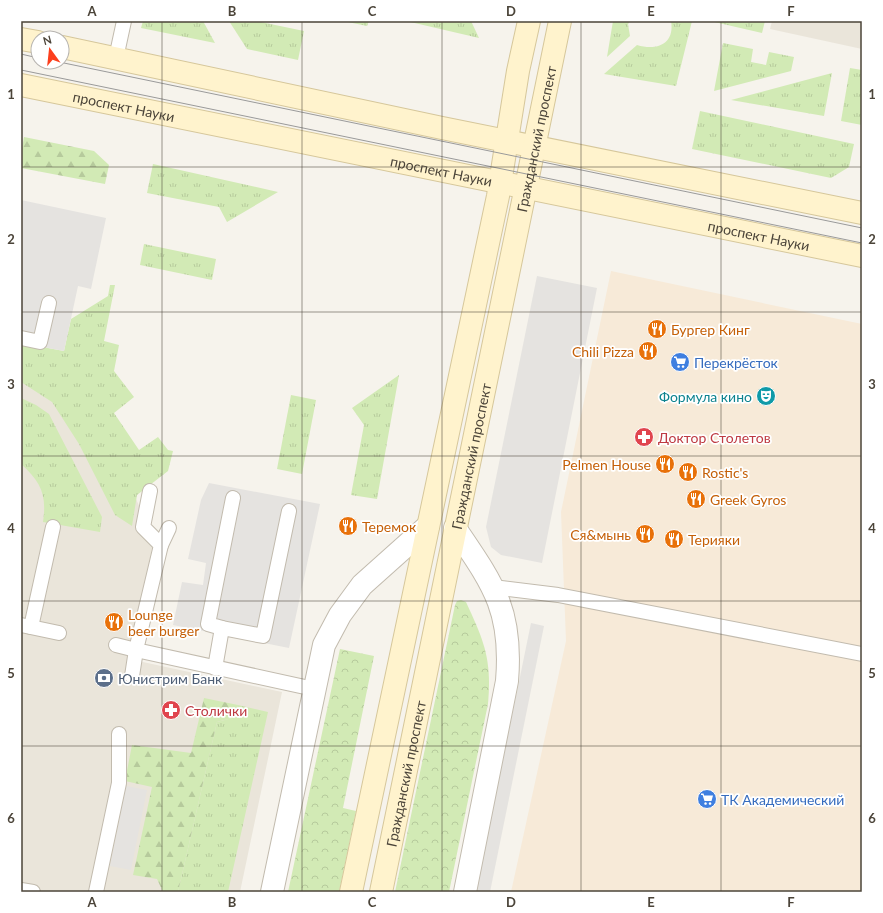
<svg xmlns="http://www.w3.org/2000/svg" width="883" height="913" viewBox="0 0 883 913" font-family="Lato,sans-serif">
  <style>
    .residential { fill: #eae5da }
    .commercial { fill: #f7ead8 }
    .grass { fill: url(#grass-tufts) }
    .forest { fill: url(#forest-firs) }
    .park { fill: url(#park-crowns) }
    .parking { fill: #e5e3e0 }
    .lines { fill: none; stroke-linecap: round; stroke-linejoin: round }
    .lane-casing { stroke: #c2bbae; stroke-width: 16 }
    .street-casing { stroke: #c2bbae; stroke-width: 24 }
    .secondary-casing { stroke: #d6c79b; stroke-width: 24 }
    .lane { stroke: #fff; stroke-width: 14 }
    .street { stroke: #fff; stroke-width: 22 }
    .secondary { stroke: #fff3cd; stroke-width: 22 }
    .tram { stroke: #9a9a9a; stroke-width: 1 }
    .grid { fill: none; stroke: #4b4439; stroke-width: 1; stroke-opacity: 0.55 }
    .labels { text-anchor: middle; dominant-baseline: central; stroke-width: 3.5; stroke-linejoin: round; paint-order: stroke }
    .street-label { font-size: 14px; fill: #4b4439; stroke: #fff }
    .food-label { font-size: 14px; fill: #c56008; stroke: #fff; text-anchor: start }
    .shop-label { font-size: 14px; fill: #366cbe; stroke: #fff; text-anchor: start }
    .culture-label { font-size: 14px; fill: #0d838f; stroke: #fff; text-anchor: end }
    .health-label { font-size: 14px; fill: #be3a42; stroke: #fff; text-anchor: start }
    .service-label { font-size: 14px; fill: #4e5e75; stroke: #fff; text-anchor: start }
    .neatline { fill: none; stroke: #4b4439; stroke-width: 1.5 }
    .grid-label { font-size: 13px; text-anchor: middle; font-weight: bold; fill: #4b4439 }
  </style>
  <defs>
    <pattern id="grass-tufts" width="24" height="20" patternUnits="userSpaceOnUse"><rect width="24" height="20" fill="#d2eab5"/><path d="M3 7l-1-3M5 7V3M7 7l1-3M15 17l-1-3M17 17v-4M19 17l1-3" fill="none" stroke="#b6ca9c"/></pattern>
    <pattern id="forest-firs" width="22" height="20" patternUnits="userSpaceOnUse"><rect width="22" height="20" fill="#d2eab5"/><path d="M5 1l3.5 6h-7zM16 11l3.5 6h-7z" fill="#b6ca9c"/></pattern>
    <pattern id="park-crowns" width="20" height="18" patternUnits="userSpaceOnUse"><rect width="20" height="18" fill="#d2eab5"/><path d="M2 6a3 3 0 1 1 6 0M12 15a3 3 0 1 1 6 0" fill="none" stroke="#b6ca9c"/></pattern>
  </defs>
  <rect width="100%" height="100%" fill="#f6f3ec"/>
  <!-- residential -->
  <g class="residential">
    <polygon points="772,21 862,21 862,49 770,29"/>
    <polygon points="21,349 74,361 154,539 129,659 282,692 240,892 21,892"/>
  </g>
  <!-- commercial -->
  <polygon class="commercial" points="611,271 862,324 862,892 511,892 566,641 561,512"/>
  <!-- grass -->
  <g class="grass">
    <polygon points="143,21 203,21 215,43 141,28"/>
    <polygon points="229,21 256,21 304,31 298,60 247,49"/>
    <polygon points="343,21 369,21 367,26"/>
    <polygon points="406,21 471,21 479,38"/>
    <polygon points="613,21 630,21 628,24 630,36 607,57"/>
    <path d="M671 21H692L676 86 604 74 637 45C657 51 675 44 671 21Z"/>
    <polygon points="710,21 765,21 762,33"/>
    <polygon points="723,43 753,49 751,62 766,65 769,52 794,57 791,71 714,91"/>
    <polygon points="850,68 862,70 862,125 841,121"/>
    <polygon points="832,73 824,116 731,100"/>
    <polygon points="700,111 854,144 849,167 831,178 692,149"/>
    <polygon points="153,164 278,192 227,222 219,207 147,193"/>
    <polygon points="144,244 216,259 212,280 140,265"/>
    <polygon points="110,285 115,285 104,341 119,345 114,371 134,397 114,413 139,450 158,437 168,450 173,451 168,471 137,495 132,526 115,515 79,444 52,402 21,382 21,343 64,351 71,319 108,296"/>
    <polygon points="399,375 377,499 351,495 364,425 352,408"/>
    <polygon points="291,395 316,400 302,474 277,469"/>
    <path d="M21 398 36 405 49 414 102 517 100 532 43 522C47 495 41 482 21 464Z"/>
    <polygon points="238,705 268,712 228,892 178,892 217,722 236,717"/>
  </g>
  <!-- forest -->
  <g class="forest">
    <polygon points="24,137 94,151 109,165 105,184 21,168 21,154"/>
    <polygon points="204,698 238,705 236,717 217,722 178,892 163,892 157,879 133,875 152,787 125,781 132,745 191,753"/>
  </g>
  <!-- park -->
  <g class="park">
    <path d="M461 600 466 602C484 641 492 659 488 704L449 892H395L455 605 457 601Z"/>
    <polygon points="340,649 374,656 343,808 356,811 339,892 288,892"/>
  </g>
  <!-- parking -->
  <g class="parking">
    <polygon points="21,200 106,218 91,289 78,286 64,351 21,343"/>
    <polygon points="537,276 597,288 542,563 501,555 491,547 486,527"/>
    <polygon points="209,483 320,504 289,648 173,625 182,582 203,585 206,563 188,559 201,500"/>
    <polygon points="531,623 544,626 490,892 476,892"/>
    <polygon points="126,786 147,790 131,870 110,866"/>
  </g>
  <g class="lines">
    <!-- lane casing -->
    <g class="lane-casing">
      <g id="lane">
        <polyline points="116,58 124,21"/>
        <polyline points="21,338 40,342 49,303"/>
        <polyline points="150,491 143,527 161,545 136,650 314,689"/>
        <polyline points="161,545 169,528"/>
        <polyline points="493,587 558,595 862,654"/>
        <polyline points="21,625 59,633"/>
        <polyline points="31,627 53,527"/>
        <polyline points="222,628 208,624 233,498"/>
        <polyline points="116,645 136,650 132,676"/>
        <polyline points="215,668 222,628 263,636 289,511"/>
        <polyline points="21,890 33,892"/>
        <polyline points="96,892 119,783 119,734"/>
      </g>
    </g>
    <!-- street casing -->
    <g class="street-casing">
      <g id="street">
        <path d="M455 528C493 584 513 610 507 681L465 892"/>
        <polyline points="272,892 324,645 340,615 362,585 428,526"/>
      </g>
    </g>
    <!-- secondary casing -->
    <g class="secondary-casing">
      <g id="secondary">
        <polyline points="21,39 38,42"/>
        <polyline points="62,47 442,128 862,213"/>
        <path id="s1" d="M21 85 862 256"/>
        <polyline points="351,892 498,196 518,71 529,21"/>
        <path id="s2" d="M381 892 560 21"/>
      </g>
    </g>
    <!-- lane -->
    <use href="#lane" class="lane"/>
    <!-- street -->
    <use href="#street" class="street"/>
    <!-- secondary -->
    <use href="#secondary" class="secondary"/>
    <!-- tram -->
    <g class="tram">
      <polyline points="21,54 38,58"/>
      <polyline points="59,62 862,228"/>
      <polyline points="21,70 862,243"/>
    </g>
  </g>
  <!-- grid -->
  <path class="grid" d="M162 21V892M302 21V892M442 21V892M581 21V892M721 21V892M21 167H862M21 312H862M21 456H862M21 601H862M21 746H862"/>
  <!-- icons -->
  <defs>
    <g id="restaurant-disc" transform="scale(1)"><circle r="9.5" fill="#e8710a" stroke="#fff"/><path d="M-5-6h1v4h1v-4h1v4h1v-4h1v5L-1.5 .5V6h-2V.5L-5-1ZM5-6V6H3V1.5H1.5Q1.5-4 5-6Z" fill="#fff"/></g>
    <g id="supermarket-disc" transform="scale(1)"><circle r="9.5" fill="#3f7fe0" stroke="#fff"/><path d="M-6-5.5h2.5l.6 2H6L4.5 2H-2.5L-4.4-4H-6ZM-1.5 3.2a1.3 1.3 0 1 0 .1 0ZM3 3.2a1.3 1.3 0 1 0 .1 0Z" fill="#fff"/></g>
    <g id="theatre-disc" transform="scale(1)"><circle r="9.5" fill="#0f9aa8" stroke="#fff"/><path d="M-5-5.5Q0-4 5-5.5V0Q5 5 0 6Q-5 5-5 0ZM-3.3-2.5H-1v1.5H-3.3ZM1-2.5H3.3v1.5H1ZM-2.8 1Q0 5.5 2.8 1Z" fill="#fff"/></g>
    <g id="pharmacy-disc" transform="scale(1)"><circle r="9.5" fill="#e0444e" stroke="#fff"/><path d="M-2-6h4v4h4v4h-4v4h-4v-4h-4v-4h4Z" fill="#fff"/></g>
    <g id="bank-disc" transform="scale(1)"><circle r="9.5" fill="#5c6f8a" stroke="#fff"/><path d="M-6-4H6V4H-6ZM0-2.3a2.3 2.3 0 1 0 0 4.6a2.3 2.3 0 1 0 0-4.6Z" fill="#fff"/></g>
  </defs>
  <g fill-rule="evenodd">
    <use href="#restaurant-disc" x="657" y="329"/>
    <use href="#restaurant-disc" x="648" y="351"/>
    <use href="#supermarket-disc" x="680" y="362"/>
    <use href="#theatre-disc" x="766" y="396"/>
    <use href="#pharmacy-disc" x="644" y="437"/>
    <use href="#restaurant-disc" x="665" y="464"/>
    <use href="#restaurant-disc" x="688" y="472"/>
    <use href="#restaurant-disc" x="696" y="499"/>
    <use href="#restaurant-disc" x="348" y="526"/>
    <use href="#restaurant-disc" x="645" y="534"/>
    <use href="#restaurant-disc" x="674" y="539"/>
    <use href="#restaurant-disc" x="114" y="622"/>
    <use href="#bank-disc" x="104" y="678"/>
    <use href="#pharmacy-disc" x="171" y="710"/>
    <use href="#supermarket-disc" x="707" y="799"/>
  </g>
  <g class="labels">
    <!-- street labels -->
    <g class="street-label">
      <text stroke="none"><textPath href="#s1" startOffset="105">проспект Науки</textPath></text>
      <text stroke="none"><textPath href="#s2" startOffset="769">Гражданский проспект</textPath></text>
      <text stroke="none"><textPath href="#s1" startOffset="429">проспект Науки</textPath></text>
      <text stroke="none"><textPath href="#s1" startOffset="753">проспект Науки</textPath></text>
      <text stroke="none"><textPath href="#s2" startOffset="445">Гражданский проспект</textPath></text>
      <text stroke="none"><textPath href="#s2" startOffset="121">Гражданский проспект</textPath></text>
    </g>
    <!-- food labels -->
    <g class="food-label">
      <text x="671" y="329">Бургер Кинг</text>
      <text x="634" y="351" text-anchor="end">Chili Pizza</text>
      <text x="651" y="464" text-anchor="end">Pelmen House</text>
      <text x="702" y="472">Rostic's</text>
      <text x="710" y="499">Greek Gyros</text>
      <text x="362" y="526">Теремок</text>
      <text x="631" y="534" text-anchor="end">Ся&amp;мынь</text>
      <text x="688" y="539">Терияки</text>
      <text x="128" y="614">Lounge<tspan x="128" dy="16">beer burger</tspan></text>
    </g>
    <!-- shop labels -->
    <g class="shop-label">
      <text x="694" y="362">Перекрёсток</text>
      <text x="721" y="799">ТК Академический</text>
    </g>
    <!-- culture labels -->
    <g class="culture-label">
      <text x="752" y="396">Формула кино</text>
    </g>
    <!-- health labels -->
    <g class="health-label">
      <text x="658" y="437">Доктор Столетов</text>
      <text x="185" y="710">Столички</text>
    </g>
    <!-- service labels -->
    <g class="service-label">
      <text x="118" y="678">Юнистрим Банк</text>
    </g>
  </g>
  <!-- border -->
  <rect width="883" height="913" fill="none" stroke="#ffffff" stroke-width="44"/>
  <!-- north arrow -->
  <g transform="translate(50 50) rotate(345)"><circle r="19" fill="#ffffff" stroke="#b7b4b0"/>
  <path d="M0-3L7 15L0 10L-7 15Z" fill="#fc3f1d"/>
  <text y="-6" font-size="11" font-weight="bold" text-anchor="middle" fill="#4b4439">N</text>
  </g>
  <rect x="22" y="22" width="839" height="869" class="neatline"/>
  <g class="grid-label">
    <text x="92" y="16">A</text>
    <text x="232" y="16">B</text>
    <text x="372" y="16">C</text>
    <text x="511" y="16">D</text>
    <text x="651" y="16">E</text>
    <text x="791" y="16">F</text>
    <text x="11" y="99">1</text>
    <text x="872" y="99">1</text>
    <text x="11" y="244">2</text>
    <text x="872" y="244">2</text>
    <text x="11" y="389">3</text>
    <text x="872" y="389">3</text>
    <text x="11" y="533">4</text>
    <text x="872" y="533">4</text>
    <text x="11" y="678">5</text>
    <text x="872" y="678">5</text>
    <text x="11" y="823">6</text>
    <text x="872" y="823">6</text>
    <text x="92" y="907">A</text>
    <text x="232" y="907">B</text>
    <text x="372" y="907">C</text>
    <text x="511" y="907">D</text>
    <text x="651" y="907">E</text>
    <text x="791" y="907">F</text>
  </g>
</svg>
